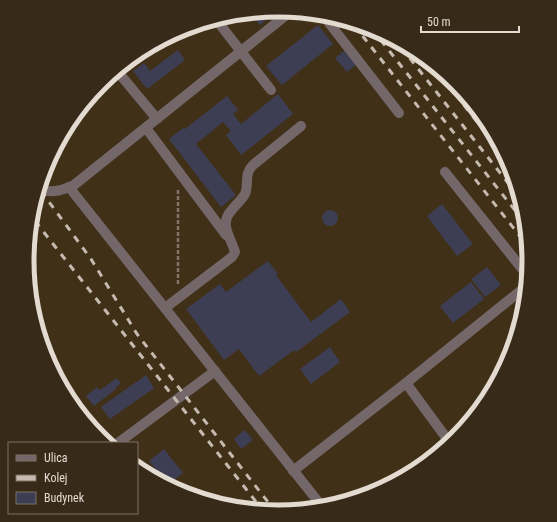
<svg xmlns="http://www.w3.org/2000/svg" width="557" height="522" viewBox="0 0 557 522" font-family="'Roboto Condensed',sans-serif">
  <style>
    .built { fill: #413018 }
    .building { fill: #3d3e53 }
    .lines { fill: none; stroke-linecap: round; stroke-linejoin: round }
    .path { stroke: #807567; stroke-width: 2.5; stroke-dasharray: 4 2; stroke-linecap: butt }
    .minor { stroke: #746769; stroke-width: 10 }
    .rail { stroke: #c4baaf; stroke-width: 3; stroke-dasharray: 7 7; stroke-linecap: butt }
    .rim { fill: none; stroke: #e3dad0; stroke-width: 5 }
  </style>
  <rect width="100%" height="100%" fill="#372a19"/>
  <!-- built -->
  <polygon class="built" points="279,10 375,29 456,84 510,165 529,261 510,357 456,439 374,493 278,512 182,493 137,463 137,443 108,443 101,438 47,357 28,261 47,165 101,83 183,29"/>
  <!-- building -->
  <g class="building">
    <polygon points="269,12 272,15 260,25 254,18 259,14"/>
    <polygon points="318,25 333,44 282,85 266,66"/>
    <polygon points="178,50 185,60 147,89 133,71 144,63 150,71"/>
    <polygon points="344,51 356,65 347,72 335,58"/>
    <polygon points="278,94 293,114 241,155 226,135 231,131 223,122 196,144 236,195 221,207 169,139 183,128 185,129 227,96 238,110 233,114 241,124"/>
    <polygon points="442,204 473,244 457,256 427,216"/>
    <circle cx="330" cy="218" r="8"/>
    <polygon points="268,261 278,274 276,275 311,322 341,299 350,312 296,352 294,350 259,376 239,349 224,360 186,309 220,284 226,292"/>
    <polygon points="487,267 501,285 485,297 471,279"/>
    <polygon points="471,282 484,299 453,323 440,306"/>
    <polygon points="330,347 340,362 311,384 300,369"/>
    <polygon points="146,375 154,388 110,419 101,407"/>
    <polygon points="117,378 121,383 115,388 116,389 94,406 86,396 97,387 100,390"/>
    <polygon points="245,430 253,440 241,449 234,439"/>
    <polygon points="164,449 183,473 169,484 166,482 149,461"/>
  </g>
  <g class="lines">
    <!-- path -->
    <polyline class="path" points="178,190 178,285"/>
    <!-- minor -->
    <g class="minor">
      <polyline points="326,19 399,113"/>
      <polyline points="218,22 271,90"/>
      <polyline points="118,72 157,119"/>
      <polyline points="146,128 226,235"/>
      <polyline points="445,172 527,275"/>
      <polyline points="69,187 320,504"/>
      <path d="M42 190C54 193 63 190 74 185L290 12"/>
      <path d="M165 308 232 257 235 252C231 238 219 224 231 211 235 205 241 201 245 194 248 188 246 180 248 173 249 170 251 167 253 165L301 126"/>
      <polyline points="118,443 215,371"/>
      <polyline points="450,443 406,383 524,288"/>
      <polyline points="293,471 406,383"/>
    </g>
    <!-- rail -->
    <g class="rail">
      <polyline points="354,25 526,244"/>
      <polyline points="372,29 521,218"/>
      <polyline points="401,47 516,193"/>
      <polyline points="438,72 503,155"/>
      <polyline points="41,191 91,259 137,334 275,511"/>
      <polyline points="35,221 261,508"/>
    </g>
  </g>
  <!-- crop -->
  <path d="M0 0H557V522H0ZM34 261a244 244 0 1 1 488 0a244 244 0 1 1-488 0Z" fill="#372a19" fill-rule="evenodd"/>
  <path class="rim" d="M34 261a244 244 0 1 1 488 0a244 244 0 1 1-488 0Z"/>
  <!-- legend -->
  <rect x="8" y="442" width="130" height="72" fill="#372a19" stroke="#7c7062"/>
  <rect x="16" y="455" width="20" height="6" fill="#746769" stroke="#7c7062"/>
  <text x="44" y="462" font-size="12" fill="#e3dad0">Ulica</text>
  <rect x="16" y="475" width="20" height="6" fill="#c4baaf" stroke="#7c7062"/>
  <text x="44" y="482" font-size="12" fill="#e3dad0">Kolej</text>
  <rect x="16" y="492" width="20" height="12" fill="#3d3e53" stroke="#7c7062"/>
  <text x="44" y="502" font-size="12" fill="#e3dad0">Budynek</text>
  <!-- scale -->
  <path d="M421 26v6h98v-6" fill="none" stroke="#e3dad0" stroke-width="2"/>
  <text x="427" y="26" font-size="12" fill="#e3dad0" stroke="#372a19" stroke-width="3" paint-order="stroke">50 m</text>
</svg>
